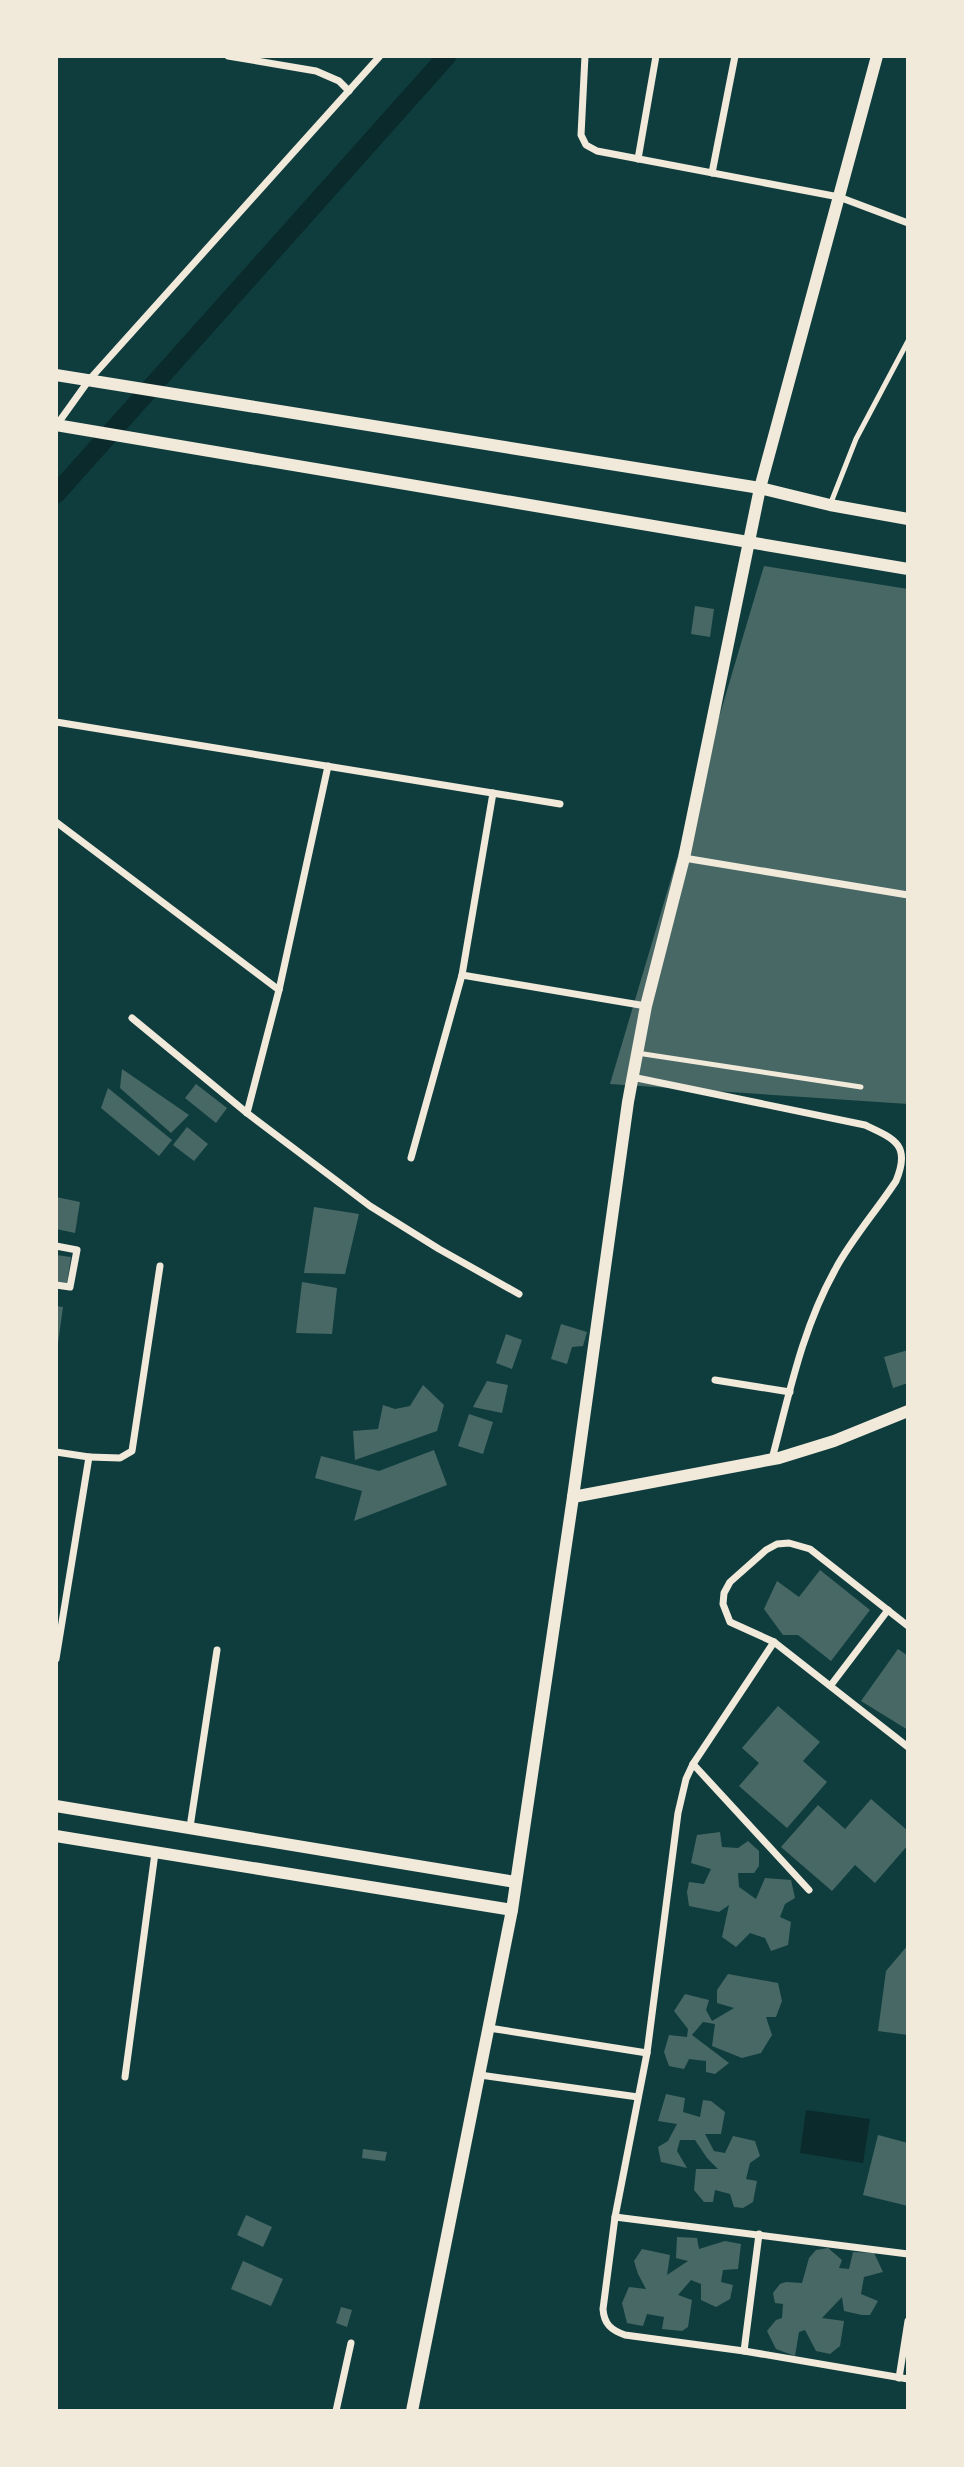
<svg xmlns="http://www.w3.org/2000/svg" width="964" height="2467" viewBox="0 0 964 2467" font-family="'Exo 2',sans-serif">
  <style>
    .water { fill: #0a2a2b }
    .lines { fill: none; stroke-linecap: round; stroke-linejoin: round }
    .canal { stroke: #0a2a2b; stroke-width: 19 }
    .building { fill: #486865 }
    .service { stroke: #f1e9da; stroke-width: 5 }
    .minor { stroke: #f1e9da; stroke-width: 7 }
    .tertiary { stroke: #f1e9da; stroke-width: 12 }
  </style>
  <rect width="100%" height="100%" fill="#0f3d3e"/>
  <!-- water -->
  <polygon class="water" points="806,2110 870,2119 863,2163 800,2153"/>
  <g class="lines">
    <!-- canal -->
    <polyline class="canal" points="56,494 447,56"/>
  </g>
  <!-- building -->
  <g class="building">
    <polygon points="764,566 908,589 908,1104 610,1084"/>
    <polygon points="695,606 714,609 710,637 691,634"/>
    <polygon points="122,1069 189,1115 171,1133 120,1088"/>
    <polygon points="196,1084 227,1108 216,1123 185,1098"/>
    <polygon points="108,1088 172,1140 159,1156 101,1108"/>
    <polygon points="187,1127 208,1144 194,1161 173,1145"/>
    <polygon points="56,1197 80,1202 75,1233 56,1229"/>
    <polygon points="314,1207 359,1214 345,1274 304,1273"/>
    <polygon points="56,1255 71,1257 67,1283 56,1282"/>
    <polygon points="302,1282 337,1288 332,1334 296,1333"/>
    <polygon points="56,1306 63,1307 58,1343 56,1342"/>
    <polygon points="561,1324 587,1332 583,1346 572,1347 567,1364 551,1359"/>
    <polygon points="506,1334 522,1340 512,1369 496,1363"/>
    <polygon points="908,1350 908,1383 893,1388 884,1357"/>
    <polygon points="487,1381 508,1385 502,1413 473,1407"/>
    <polygon points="423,1385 444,1405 437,1431 355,1460 353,1431 378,1429 383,1405 395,1409 410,1406"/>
    <polygon points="469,1414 493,1422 483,1454 458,1446"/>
    <polygon points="434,1450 447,1485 354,1521 362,1491 315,1478 321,1456 379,1471"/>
    <polygon points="820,1570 870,1610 831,1661 798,1635 783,1635 764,1609 777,1581 799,1597"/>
    <polygon points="898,1649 908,1656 908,1730 861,1701"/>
    <polygon points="778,1706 820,1742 803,1761 827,1782 787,1828 739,1786 759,1763 742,1748"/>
    <polygon points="871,1799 908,1831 908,1845 875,1883 855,1865 832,1891 781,1847 818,1805 845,1829"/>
    <polygon points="720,1832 722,1847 738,1848 748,1841 759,1851 759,1866 754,1873 738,1873 739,1887 756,1899 765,1878 791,1880 795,1898 785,1904 780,1917 791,1922 788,1945 771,1951 765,1938 750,1933 736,1947 722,1937 729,1905 719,1912 689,1906 687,1892 689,1882 704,1884 711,1869 691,1863 697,1835"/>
    <polygon points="908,1945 908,2035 878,2031 886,1971"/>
    <polygon points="728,1974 778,1983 782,2001 776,2017 766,2017 772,2035 761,2053 742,2058 712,2046 715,2024 703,2022 692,2035 729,2063 715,2074 706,2072 706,2061 689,2059 684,2069 669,2066 664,2052 669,2035 687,2037 688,2029 674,2011 685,1994 709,2000 706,2010 712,2021 734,2008 717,2003 717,1990"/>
    <polygon points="666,2094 685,2098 683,2112 700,2117 703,2100 711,2101 725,2112 721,2134 705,2134 714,2151 725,2153 733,2136 755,2141 760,2156 750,2163 746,2179 757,2181 753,2202 743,2208 734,2207 730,2194 715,2190 713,2202 704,2202 694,2190 696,2169 718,2169 707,2158 695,2140 680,2140 677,2151 687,2168 661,2162 658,2147 668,2141 677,2124 658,2121"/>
    <polygon points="878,2135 908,2143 908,2206 863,2195"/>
    <polygon points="363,2149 387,2152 385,2161 362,2158"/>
    <polygon points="246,2215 272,2227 263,2247 237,2235"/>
    <polygon points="677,2237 697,2238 699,2249 725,2241 741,2244 738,2269 723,2270 721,2282 733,2285 730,2299 716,2307 701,2300 701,2284 691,2280 678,2295 692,2300 688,2327 682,2331 662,2329 664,2317 647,2314 643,2326 627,2323 622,2303 629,2287 646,2289 638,2274 634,2261 642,2249 670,2255 667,2275 688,2261 676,2258"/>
    <polygon points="828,2248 842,2260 839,2268 849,2269 853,2252 874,2253 883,2272 864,2277 861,2294 878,2301 870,2315 862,2315 844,2311 842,2297 822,2318 844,2321 840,2346 830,2354 816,2351 805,2330 799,2332 795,2356 776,2349 767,2331 776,2320 782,2318 783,2304 775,2303 773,2293 780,2284 786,2282 802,2283 809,2258 816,2250"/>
    <polygon points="243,2261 283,2279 271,2306 231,2289"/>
    <polygon points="341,2307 352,2310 347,2327 336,2323"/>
  </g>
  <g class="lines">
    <!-- service -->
    <g class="service">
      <polyline points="830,505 856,439 908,341"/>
      <polyline points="637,1053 861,1087"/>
    </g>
    <!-- minor -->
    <g class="minor">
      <polyline points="228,56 316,71 339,81 349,91"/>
      <polyline points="585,56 581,135 586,145 597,151 839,197 908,223"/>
      <polyline points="638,159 656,56"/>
      <polyline points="712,173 735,56"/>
      <polyline points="56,426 89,380 380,56"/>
      <polyline points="56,722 560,804"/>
      <polyline points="56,822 279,990"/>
      <polyline points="684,858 908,895"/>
      <polyline points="462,975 646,1006"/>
      <polyline points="132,1018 247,1113 370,1206 439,1249 519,1294"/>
      <path d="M632 1077 865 1125C895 1139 911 1145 896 1181 877 1210 850 1241 835 1270 802 1329 789 1395 772 1459"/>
      <polyline points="247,1113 279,990 328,766"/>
      <polyline points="411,1158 462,975 493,793"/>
      <polyline points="56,1246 77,1250 70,1287 56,1285"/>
      <polyline points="715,1380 790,1392"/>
      <polyline points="56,1452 89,1457 56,1659"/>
      <polyline points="89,1457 120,1458 132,1451 160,1266"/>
      <polyline points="908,1626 810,1549 789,1543 777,1544 766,1550 730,1582 724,1593 723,1604 730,1622 774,1642 908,1747"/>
      <path d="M774 1642 693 1764 686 1779 678 1813 647 2053 615 2217 603 2309C604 2324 611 2330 625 2335L744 2351 908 2379"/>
      <polyline points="831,1685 888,1610"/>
      <polyline points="693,1764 809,1890"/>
      <polyline points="190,1827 217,1650"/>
      <polyline points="489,2028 647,2053"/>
      <polyline points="480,2075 638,2097"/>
      <polyline points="125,2077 155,1853"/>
      <polyline points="615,2217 908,2254"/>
      <polyline points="744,2351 759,2234"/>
      <polyline points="899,2378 908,2321"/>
      <polyline points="336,2411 351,2343"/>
    </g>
    <!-- tertiary -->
    <g class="tertiary">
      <polyline points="56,375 760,488 830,505 908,519"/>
      <polyline points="56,425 908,569"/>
      <polyline points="573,1497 779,1458 834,1441 908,1411"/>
      <polyline points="56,1806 515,1882"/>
      <polyline points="56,1836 512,1910"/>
      <polyline points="412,2411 512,1910 573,1497 628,1102 646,1006 684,858 760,488 877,56"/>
    </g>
  </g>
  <!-- border -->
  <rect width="964" height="2467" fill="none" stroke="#f1e9da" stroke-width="116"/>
</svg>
